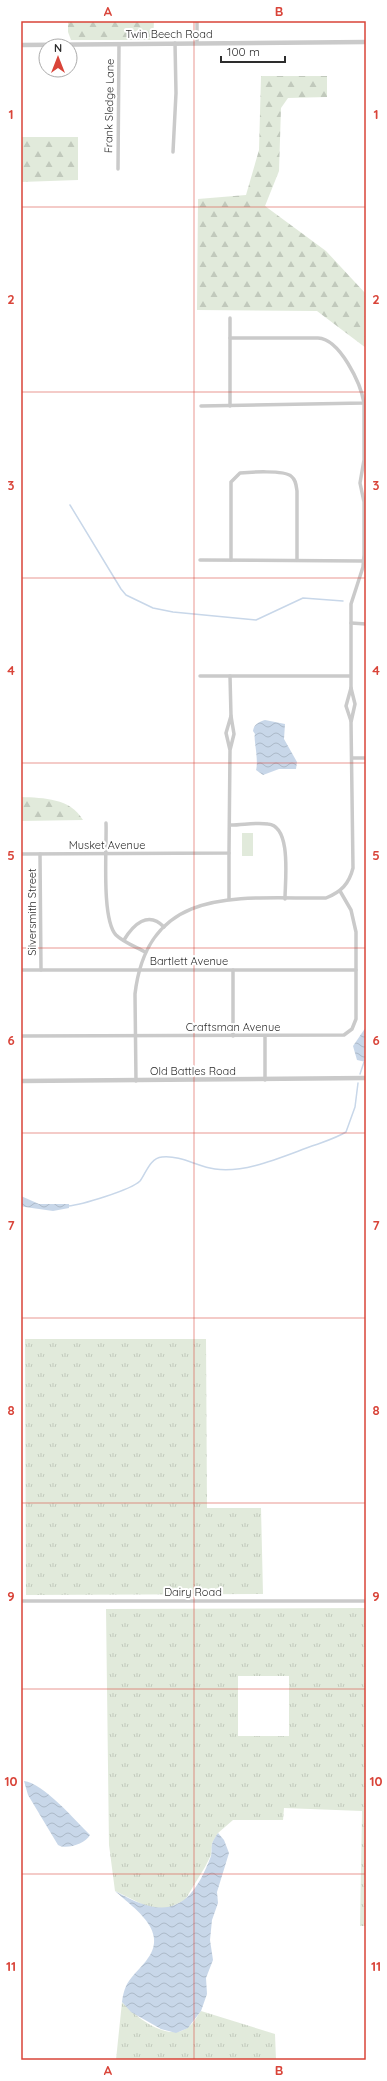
<svg xmlns="http://www.w3.org/2000/svg" width="387" height="2081" viewBox="0 0 387 2081" font-family="Quicksand,sans-serif">
  <style>
    .grass { fill: url(#grass-tufts); fill-rule: evenodd }
    .forest { fill: url(#forest-firs) }
    .garden { fill: #e1eadb }
    .water { fill: url(#water-waves) }
    .lines { fill: none; stroke-linecap: round; stroke-linejoin: round }
    .stream { stroke: #c8d7e9; stroke-width: 1.5 }
    .minor { stroke: #cacaca; stroke-width: 3.5 }
    .tertiary { stroke: #cacaca; stroke-width: 4.5 }
    .grid { fill: none; stroke: #d94439; stroke-width: 1; stroke-opacity: 0.55 }
    .labels { text-anchor: middle; dominant-baseline: central; stroke-width: 4; stroke-linejoin: round; paint-order: stroke }
    .street-label { font-size: 11px; fill: #2d2d2d; stroke: #fff }
    .neatline { fill: none; stroke: #d94439; stroke-width: 1.5 }
    .grid-label { font-size: 13px; text-anchor: middle; font-weight: bold; fill: #d94439 }
  </style>
  <defs>
    <pattern id="grass-tufts" width="24" height="20" patternUnits="userSpaceOnUse"><rect width="24" height="20" fill="#e1eadb"/><path d="M3 7l-1-3M5 7V3M7 7l1-3M15 17l-1-3M17 17v-4M19 17l1-3" fill="none" stroke="#c1c9bc"/></pattern>
    <pattern id="forest-firs" width="22" height="20" patternUnits="userSpaceOnUse"><rect width="22" height="20" fill="#e1eadb"/><path d="M5 1l3.5 6h-7zM16 11l3.5 6h-7z" fill="#c1c9bc"/></pattern>
    <pattern id="water-waves" width="16" height="10" patternUnits="userSpaceOnUse"><rect width="16" height="10" fill="#c8d7e9"/><path d="M0 5q4-4 8 0t8 0" fill="none" stroke="#acb9c8"/></pattern>
  </defs>
  <rect width="100%" height="100%" fill="#fff"/>
  <!-- grass -->
  <g class="grass">
    <polygon points="206,1339 207,1508 261,1508 263,1594 26,1595 25,1339"/>
    <path d="M366 1608V1926H360L362 1811 284 1808 283 1820H233L218 1833 212 1843 211 1855 205 1867 185 1900 166 1909 148 1907 115 1891 109 1845 106 1609ZM238 1676H289V1736H238Z"/>
    <path d="M122 2002C136 2017 167 2042 187 2028 193 2025 197 2016 201 2011L275 2034 276 2060H116Z"/>
  </g>
  <!-- forest -->
  <g class="forest">
    <polygon points="68,21 154,21 153,40 71,40 68,32"/>
    <polygon points="261,76 327,76 327,97 288,98 281,108 279,171 265,206 326,251 366,294 366,348 317,311 197,310 198,199 246,195 259,150"/>
    <polygon points="21,137 78,137 78,180 21,182"/>
    <path d="M21 797C44 798 70 798 83 820L21 821Z"/>
  </g>
  <!-- garden -->
  <rect class="garden" x="242" y="833" width="11" height="23"/>
  <!-- water -->
  <g class="water">
    <path d="M265 720 285 724 284 739 297 762 296 769H279L263 775 256 770C259 760 253 737 255 734L253 731C254 724 259 722 265 720Z"/>
    <polygon points="366,1027 366,1062 357,1060 353,1046"/>
    <polygon points="21,1196 39,1204 69,1204 69,1208 53,1211 25,1207 21,1206"/>
    <path d="M24 1781C43 1783 76 1821 90 1835 85 1844 66 1850 58 1845L28 1795Z"/>
    <path d="M218 1833 224 1840 229 1853 217 1892 218 1903 212 1920 210 1940 213 1960 206 1978 207 1994 201 2011 188 2028 176 2033 161 2029 131 2012 122 2002C125 1980 132 1978 146 1961 170 1932 136 1910 115 1891 165 1920 190 1912 211 1856 212 1852 211 1848 212 1844 213 1840 216 1836 218 1833Z"/>
  </g>
  <g class="lines">
    <!-- stream -->
    <g class="stream">
      <polyline points="70,505 121,589 126,595 153,608 173,612 256,620 303,598 343,601"/>
      <polyline points="360,1074 364,1062"/>
      <path d="M68 1206C81 1205 131 1190 140 1181 146 1173 150 1158 162 1157 181 1155 198 1167 215 1169 246 1174 286 1155 315 1145 326 1141 336 1138 346 1132L355 1107 358 1083"/>
    </g>
    <!-- minor -->
    <g class="minor">
      <polyline points="197,21 197,43"/>
      <polyline points="173,152 176,93 175,43"/>
      <polyline points="118,169 119,44"/>
      <polyline points="230,318 230,406"/>
      <path d="M201 406 364 403C361 384 340 339 318 338H230"/>
      <polyline points="200,560 363,561"/>
      <path d="M231 560V482L240 473C250 472 284 470 291 476 296 480 296 485 297 491V560"/>
      <polyline points="351,623 366,624"/>
      <polyline points="200,676 350,676"/>
      <polyline points="230,676 231,716"/>
      <polyline points="351,721 346,706 351,688 351,604 363,567 364,555 364,502 360,483 364,460 364,403 366,403"/>
      <polyline points="352,758 366,758"/>
      <path d="M106 823C107 847 101 919 116 935 123 942 136 947 145 952"/>
      <path d="M231 825C243 825 256 822 268 824 292 826 285 881 285 899"/>
      <polyline points="229,853 229,899"/>
      <polyline points="21,854 229,853 230,750 226,733 231,716 234,734 230,750"/>
      <polyline points="40,854 41,970"/>
      <path d="M124 940C133 925 148 910 164 927"/>
      <polyline points="21,970 356,970"/>
      <polyline points="21,1036 344,1035 352,1029 356,1019 356,932 351,910 340,891"/>
      <polyline points="233,1036 233,970"/>
      <polyline points="265,1080 265,1036"/>
      <path d="M136 1081 135 994C148 883 242 899 326 898 341 892 349 884 353 868L351 722 355 704 351 688"/>
      <polyline points="21,1601 366,1601"/>
    </g>
    <!-- tertiary -->
    <g class="tertiary">
      <polyline points="21,45 366,42"/>
      <polyline points="21,1081 366,1078"/>
    </g>
  </g>
  <!-- grid -->
  <path class="grid" d="M194 21V2060M21 207H366M21 392H366M21 578H366M21 763H366M21 948H366M21 1133H366M21 1318H366M21 1503H366M21 1689H366M21 1874H366"/>
  <g class="labels">
    <!-- street labels -->
    <g class="street-label">
      <text x="169" y="34">Twin Beech Road</text>
      <text transform="translate(109 106) rotate(-89)">Frank Sledge Lane</text>
      <text x="107" y="845">Musket Avenue</text>
      <text transform="translate(32 912) rotate(-90)">Silversmith Street</text>
      <text x="189" y="961">Bartlett Avenue</text>
      <text x="233" y="1027">Craftsman Avenue</text>
      <text x="193" y="1071">Old Battles Road</text>
      <text x="193" y="1592">Dairy Road</text>
    </g>
  </g>
  <!-- border -->
  <rect width="387" height="2081" fill="none" stroke="#ffffff" stroke-width="44"/>
  <!-- north arrow -->
  <g transform="translate(58 58)"><circle r="19" fill="#ffffff" stroke="#ababab"/>
  <path d="M0-3L7 15L0 10L-7 15Z" fill="#d94439"/>
  <text y="-6" font-size="11" font-weight="bold" text-anchor="middle" fill="#2d2d2d">N</text>
  </g>
  <!-- scale -->
  <path d="M221 56v6h64v-6" fill="none" stroke="#2d2d2d" stroke-width="2"/>
  <text x="227" y="56" font-size="12" fill="#2d2d2d" stroke="#ffffff" stroke-width="3" paint-order="stroke">100 m</text>
  <rect x="22" y="22" width="343" height="2037" class="neatline"/>
  <g class="grid-label">
    <text x="108" y="16">A</text>
    <text x="279" y="16">B</text>
    <text x="11" y="119">1</text>
    <text x="376" y="119">1</text>
    <text x="11" y="304">2</text>
    <text x="376" y="304">2</text>
    <text x="11" y="490">3</text>
    <text x="376" y="490">3</text>
    <text x="11" y="675">4</text>
    <text x="376" y="675">4</text>
    <text x="11" y="860">5</text>
    <text x="376" y="860">5</text>
    <text x="11" y="1045">6</text>
    <text x="376" y="1045">6</text>
    <text x="11" y="1230">7</text>
    <text x="376" y="1230">7</text>
    <text x="11" y="1415">8</text>
    <text x="376" y="1415">8</text>
    <text x="11" y="1601">9</text>
    <text x="376" y="1601">9</text>
    <text x="11" y="1786">10</text>
    <text x="376" y="1786">10</text>
    <text x="11" y="1971">11</text>
    <text x="376" y="1971">11</text>
    <text x="108" y="2075">A</text>
    <text x="279" y="2075">B</text>
  </g>
</svg>
